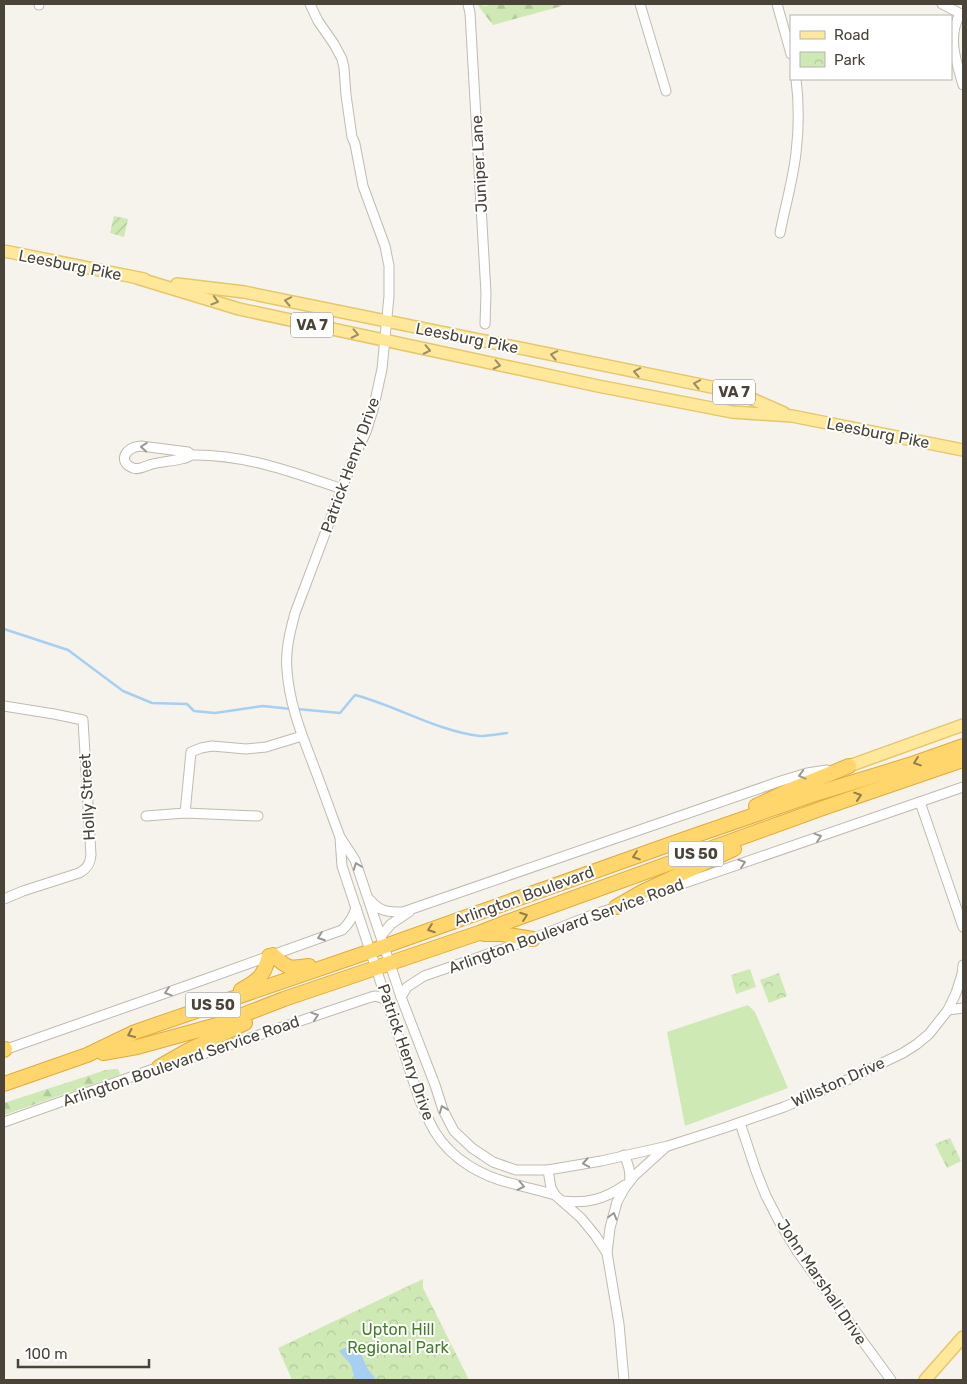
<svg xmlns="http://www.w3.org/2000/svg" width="967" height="1384" viewBox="0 0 967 1384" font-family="Rubik,sans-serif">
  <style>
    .forest { fill: url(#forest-firs) }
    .park { fill: url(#park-crowns) }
    .garden { fill: url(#garden-furrows) }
    .pitch { fill: #cee9b4 }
    .water { fill: #a7cff2 }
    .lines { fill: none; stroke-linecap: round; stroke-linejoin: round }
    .stream { stroke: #a7cff2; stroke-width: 2.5 }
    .minor-casing { stroke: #c1bbad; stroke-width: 11 }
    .major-casing { stroke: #e5c769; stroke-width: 14 }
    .highway-casing { stroke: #dfac3b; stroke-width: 16 }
    .minor { stroke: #fff; stroke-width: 9 }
    .major { stroke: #ffe89a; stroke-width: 11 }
    .highway { stroke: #ffd66c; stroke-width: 14 }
    .oneway { stroke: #9b8e64 }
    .oneway2 { stroke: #9b9892 }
    .oneway3 { stroke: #927e4d }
    .labels { text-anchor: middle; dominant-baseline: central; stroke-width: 4; stroke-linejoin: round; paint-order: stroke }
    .shield { fill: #fff; stroke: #807c74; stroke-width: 1 }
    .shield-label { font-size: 15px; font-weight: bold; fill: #4a4438 }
    .street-label { font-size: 16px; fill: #4a4438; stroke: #fff }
    .park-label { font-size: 16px; fill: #457d2a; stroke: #fff }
  </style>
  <defs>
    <pattern id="forest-firs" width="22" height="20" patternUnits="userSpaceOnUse" patternTransform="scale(1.25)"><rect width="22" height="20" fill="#cee9b4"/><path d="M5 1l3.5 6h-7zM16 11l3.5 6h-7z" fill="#b2c99c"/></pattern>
    <pattern id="park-crowns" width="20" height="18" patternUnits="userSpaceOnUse" patternTransform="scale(1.25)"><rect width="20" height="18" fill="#cee9b4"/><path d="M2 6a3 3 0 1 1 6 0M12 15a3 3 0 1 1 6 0" fill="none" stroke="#b2c99c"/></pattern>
    <pattern id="garden-furrows" width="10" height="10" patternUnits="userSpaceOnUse" patternTransform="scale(1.25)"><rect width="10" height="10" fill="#cee9b4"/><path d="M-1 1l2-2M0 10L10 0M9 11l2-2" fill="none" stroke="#b2c99c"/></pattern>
  </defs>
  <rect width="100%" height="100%" fill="#f5f3eb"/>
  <!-- forest -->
  <g class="forest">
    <polygon points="478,4 485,6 495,4 562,4 562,6 493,25 479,7"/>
    <polygon points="114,1069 118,1069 120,1073 119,1075 4,1115 4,1103 106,1070"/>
  </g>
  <!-- park -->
  <g class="park">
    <polygon points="750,969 756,987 736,994 731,975"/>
    <polygon points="779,973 787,996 769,1003 760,980"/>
    <polygon points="950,1138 961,1161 947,1168 935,1144"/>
    <polygon points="423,1279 423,1288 469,1380 292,1380 278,1348"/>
  </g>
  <!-- garden -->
  <polygon class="garden" points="114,216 128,219 124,237 110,233"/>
  <!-- pitch -->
  <polygon class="pitch" points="748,1005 755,1012 788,1088 685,1126 667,1032"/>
  <!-- water -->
  <polygon class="water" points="356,1342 367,1368 375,1378 373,1380 355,1380 351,1365 339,1351"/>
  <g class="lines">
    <!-- stream -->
    <g class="stream">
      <polyline points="4,629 68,650 123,691 152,703 187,704 194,711 215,713 263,706 291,709"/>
      <path d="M297 709 340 713 355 695C397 706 437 731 480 736 489 736 498 734 507 733"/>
    </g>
    <!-- minor casing -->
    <g class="minor-casing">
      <g id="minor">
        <polyline points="39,4 39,5"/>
        <path d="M310 4 318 21 334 44 342 59 344 68 346 95 352 137 355 144 363 186 385 246 389 266V296L382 369 373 410 366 432 354 457 295 613C290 632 285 651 287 670 289 700 299 728 310 756 318 777 326 799 334 821L340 837 355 860 401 997 435 1085 443 1110 454 1131 472 1148 493 1162 516 1170H548L601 1161 668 1146 724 1128 784 1107 847 1080 903 1053 917 1044 929 1034 948 1010 956 993 962 974 963 965"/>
        <polyline points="468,4 470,13 486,293 485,324"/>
        <polyline points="640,4 666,91"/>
        <polyline points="777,4 791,54"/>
        <polyline points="942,4 963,15"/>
        <path d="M960 14C947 38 956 60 963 85"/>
        <path d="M780 233C785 207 793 180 796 153 799 128 799 103 796 79"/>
        <path d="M191 455C184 461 160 461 149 465 144 467 138 470 133 468 118 463 124 447 141 446L188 452 191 455C244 454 293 472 342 489"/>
        <path d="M4 706 54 714 83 720 91 855C90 864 87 869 79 873L23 891 4 899"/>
        <polyline points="920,802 963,927"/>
        <polyline points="185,813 191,752 201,748 212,746 246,749 266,747 302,736"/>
        <polyline points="146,816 185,813 258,816"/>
        <path d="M340 838 342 866 420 1101C425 1112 429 1122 435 1132 452 1160 483 1177 514 1184 528 1188 542 1191 555 1195"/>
        <polyline points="644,897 963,787"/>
        <path d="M370 900C380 912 388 912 403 912L781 781 807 773 827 770"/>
        <polyline points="381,936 391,924 409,912"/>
        <polyline points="401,997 407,987 424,976 529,940 592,915 620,906"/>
        <polyline points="948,1010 963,1008"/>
        <path d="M4 1050 200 981 342 930C349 924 353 917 356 908"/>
        <polyline points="4,1122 159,1067 188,1059 371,997 376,996 387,1000"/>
        <polyline points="740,1123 756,1171 766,1196 780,1223 797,1251 891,1380"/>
        <path d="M624 1155C629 1165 630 1171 630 1181"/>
        <polyline points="548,1170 551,1188 555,1195 581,1218 595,1235 607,1253"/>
        <path d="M562 1201C587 1204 605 1199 625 1185"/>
        <polyline points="624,1380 619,1324 607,1253 610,1228 617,1202 624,1189 634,1176 666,1147"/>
      </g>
    </g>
    <!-- major casing -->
    <g class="major-casing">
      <g id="major">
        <polyline points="4,251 144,279"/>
        <polyline points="137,278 239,309 598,386 732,412 792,416 963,450"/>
        <polyline points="177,284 244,292 736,392 784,413"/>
        <polyline points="849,766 963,725"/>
        <polyline points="925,1380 963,1337"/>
      </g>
    </g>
    <!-- highway casing -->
    <g class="highway-casing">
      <g id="highway">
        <polyline points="756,806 788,791 849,766"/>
        <polyline points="616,907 642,892 734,849"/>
        <polyline points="484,934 502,934 533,939"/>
        <path d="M273 955C288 969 289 969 309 966"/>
        <path d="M241 990C259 980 264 976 269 956"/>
        <polyline points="4,1050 5,1049"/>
        <polyline points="103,1053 137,1047 217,1025 284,999 479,933 507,922 823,808 963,760"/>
        <polyline points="159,1067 187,1051 245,1023"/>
        <polyline points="4,1084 87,1055 135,1032 371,951 682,840 818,793 909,765 963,746"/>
      </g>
    </g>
    <!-- minor -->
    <use href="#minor" class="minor"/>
    <!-- major -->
    <use href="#major" class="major"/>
    <!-- highway -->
    <use href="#highway" class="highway"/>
  </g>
  <!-- one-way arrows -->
  <defs><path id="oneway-chevron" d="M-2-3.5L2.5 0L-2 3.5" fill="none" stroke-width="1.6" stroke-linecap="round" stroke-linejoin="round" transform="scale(1.25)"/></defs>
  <g class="oneway">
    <use href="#oneway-chevron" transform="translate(215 301) rotate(17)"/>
    <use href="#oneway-chevron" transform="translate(288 301) rotate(-169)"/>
    <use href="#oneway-chevron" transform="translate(355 334) rotate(12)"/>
    <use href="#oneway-chevron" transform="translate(427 350) rotate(12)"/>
    <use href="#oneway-chevron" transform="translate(554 355) rotate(-169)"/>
    <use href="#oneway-chevron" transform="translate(497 365) rotate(12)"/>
    <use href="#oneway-chevron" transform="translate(637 372) rotate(-169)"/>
    <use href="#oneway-chevron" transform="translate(697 384) rotate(-169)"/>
  </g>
  <g class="oneway2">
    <use href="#oneway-chevron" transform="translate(144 447) rotate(-176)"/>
    <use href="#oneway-chevron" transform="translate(802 775) rotate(165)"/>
    <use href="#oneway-chevron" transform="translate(818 837) rotate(-19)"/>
    <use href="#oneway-chevron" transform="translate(742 863) rotate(-19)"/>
    <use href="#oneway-chevron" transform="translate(357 866) rotate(-111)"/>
    <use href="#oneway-chevron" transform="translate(321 937) rotate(160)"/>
    <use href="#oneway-chevron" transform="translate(168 992) rotate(161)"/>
    <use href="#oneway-chevron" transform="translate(315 1016) rotate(-19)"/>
    <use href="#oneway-chevron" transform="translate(443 1109) rotate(-112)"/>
    <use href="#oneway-chevron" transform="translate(586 1163) rotate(170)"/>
    <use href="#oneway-chevron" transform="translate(521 1186) rotate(12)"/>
    <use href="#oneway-chevron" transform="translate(613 1216) rotate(-75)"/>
  </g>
  <g class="oneway3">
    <use href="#oneway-chevron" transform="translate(917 762) rotate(161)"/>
    <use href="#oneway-chevron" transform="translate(858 796) rotate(-18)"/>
    <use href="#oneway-chevron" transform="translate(636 856) rotate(161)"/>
    <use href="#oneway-chevron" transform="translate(524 916) rotate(-20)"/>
    <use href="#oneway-chevron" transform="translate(431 929) rotate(160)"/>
    <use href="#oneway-chevron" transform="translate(131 1034) rotate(156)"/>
  </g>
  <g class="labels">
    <!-- shield labels -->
    <g class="shield">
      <rect x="291" y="312.5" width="42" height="25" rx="4"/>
      <rect x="713" y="379.5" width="42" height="25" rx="4"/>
      <rect x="668.5" y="841.5" width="55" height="25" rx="4"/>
      <rect x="185.5" y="992.5" width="55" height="25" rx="4"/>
    </g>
    <g class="shield-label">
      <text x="312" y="325">VA 7</text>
      <text x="734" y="392">VA 7</text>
      <text x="696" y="854">US 50</text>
      <text x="213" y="1005">US 50</text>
    </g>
    <!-- street labels -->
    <g class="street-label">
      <text transform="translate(479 164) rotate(-93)">Juniper Lane</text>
      <text transform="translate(70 265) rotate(11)">Leesburg Pike</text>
      <text transform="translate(467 338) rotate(11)">Leesburg Pike</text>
      <text transform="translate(878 433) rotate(11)">Leesburg Pike</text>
      <text transform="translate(350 465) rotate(-70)">Patrick Henry Drive</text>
      <text transform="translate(87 797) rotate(-93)">Holly Street</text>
      <text transform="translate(524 896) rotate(-20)">Arlington Boulevard</text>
      <text transform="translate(566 926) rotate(-20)">Arlington Boulevard Service Road</text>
      <text transform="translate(406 1052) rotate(71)">Patrick Henry Drive</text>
      <text transform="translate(181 1061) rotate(-19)">Arlington Boulevard Service Road</text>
      <text transform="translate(838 1082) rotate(-24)">Willston Drive</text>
      <text transform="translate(822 1282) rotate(56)">John Marshall Drive</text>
    </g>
    <!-- park labels -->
    <g class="park-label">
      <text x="398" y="1329">Upton Hill<tspan x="398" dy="18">Regional Park</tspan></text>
    </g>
  </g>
  <!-- border -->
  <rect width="967" height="1384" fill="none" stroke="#4a4438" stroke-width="10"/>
  <!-- legend -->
  <rect x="790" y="15" width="162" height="65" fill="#ffffff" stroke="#b7b4af"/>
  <rect x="800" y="31" width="25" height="8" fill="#ffe89a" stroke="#b7b4af"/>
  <text x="834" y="40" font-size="15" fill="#4a4438">Road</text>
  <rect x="800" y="52" width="25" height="15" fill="url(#park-crowns)" stroke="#b7b4af"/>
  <text x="834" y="65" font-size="15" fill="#4a4438">Park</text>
  <!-- scale -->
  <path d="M18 1359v8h131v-8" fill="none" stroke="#4a4438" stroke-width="2.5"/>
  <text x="25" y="1359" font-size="15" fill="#4a4438" stroke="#ffffff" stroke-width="4" paint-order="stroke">100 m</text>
</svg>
